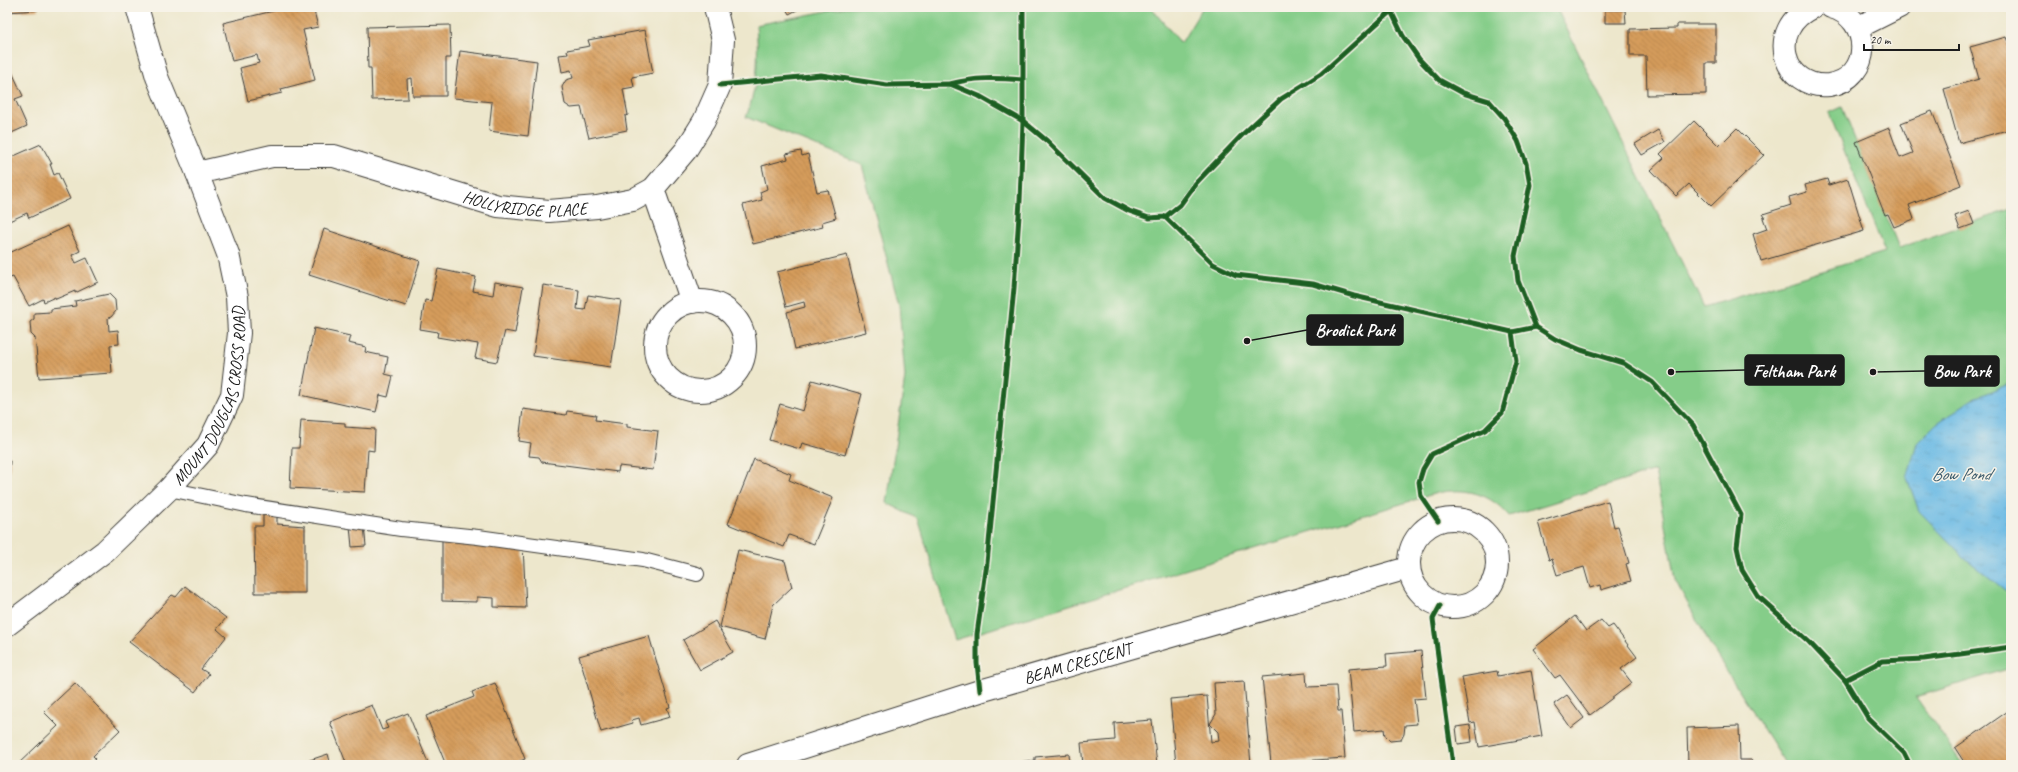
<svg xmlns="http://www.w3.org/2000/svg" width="2018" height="772" viewBox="0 0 2018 772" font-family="Caveat,sans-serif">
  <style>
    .green { fill: #85cd89; stroke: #507452 }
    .water { fill: url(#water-ripples); stroke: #436b80 }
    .building { fill: url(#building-back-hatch) }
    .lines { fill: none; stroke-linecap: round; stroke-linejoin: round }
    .service-casing { stroke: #3b3a36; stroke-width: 16 }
    .minor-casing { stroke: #3b3a36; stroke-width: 24 }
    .tertiary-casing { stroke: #3b3a36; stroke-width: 24 }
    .service { stroke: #fff; stroke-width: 14 }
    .minor { stroke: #fff; stroke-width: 22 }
    .tertiary { stroke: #fff; stroke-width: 22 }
    .cycleway-casing { stroke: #f7f3e8; stroke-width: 8 }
    .cycleway { stroke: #1b5e20; stroke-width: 5 }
    .labels { text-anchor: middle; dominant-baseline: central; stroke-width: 3; stroke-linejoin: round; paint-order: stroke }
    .street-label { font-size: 17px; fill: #1c1c1c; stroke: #f7f3e8 }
    .water-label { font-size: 18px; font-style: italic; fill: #3b5b6c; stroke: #f7f3e8 }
    .leader { fill: none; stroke: #1c1c1c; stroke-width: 1.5 }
    .callout-dot { fill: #1c1c1c; stroke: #f7f3e8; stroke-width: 1.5 }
    .callout { fill: #1c1c1c; stroke: #1c1c1c; stroke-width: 1.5 }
    .callout-label { font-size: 18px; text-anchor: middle; font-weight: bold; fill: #fff }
  </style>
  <defs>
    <pattern id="water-ripples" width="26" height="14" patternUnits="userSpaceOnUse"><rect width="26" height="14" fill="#6abae4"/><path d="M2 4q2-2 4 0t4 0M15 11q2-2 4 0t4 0" fill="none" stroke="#5b9fc3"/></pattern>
    <pattern id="building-back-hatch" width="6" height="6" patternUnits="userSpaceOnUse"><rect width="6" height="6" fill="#d59c5b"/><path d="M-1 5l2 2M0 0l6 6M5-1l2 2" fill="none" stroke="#ac7e4a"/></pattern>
  </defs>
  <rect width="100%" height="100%" fill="#f7f3e8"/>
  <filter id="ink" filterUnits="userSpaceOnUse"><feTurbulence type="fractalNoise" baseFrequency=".025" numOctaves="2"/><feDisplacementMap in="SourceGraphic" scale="8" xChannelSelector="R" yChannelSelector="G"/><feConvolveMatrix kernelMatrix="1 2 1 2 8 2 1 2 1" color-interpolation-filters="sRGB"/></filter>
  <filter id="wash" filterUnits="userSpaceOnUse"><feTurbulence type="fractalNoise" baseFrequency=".012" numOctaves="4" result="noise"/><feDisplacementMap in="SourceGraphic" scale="16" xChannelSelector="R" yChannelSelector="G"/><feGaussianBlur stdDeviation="0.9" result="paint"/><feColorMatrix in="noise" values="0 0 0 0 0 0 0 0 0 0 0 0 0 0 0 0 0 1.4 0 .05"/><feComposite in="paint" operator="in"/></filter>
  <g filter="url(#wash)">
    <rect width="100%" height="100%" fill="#ede7cc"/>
    <!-- green -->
    <path class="green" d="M847 7H1150L1181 43 1203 7H1556L1704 307 1885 252 1829 113 1842 107 1899 248 2011 209V668L1916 697 1963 765H1786L1712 648 1675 580 1655 471 1509 516C1490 493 1465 487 1437 493L955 640 918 519 887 503 905 377 899 305 862 165 746 117C758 86 759 57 756 25Z"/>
    <!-- water -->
    <polygon class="water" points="2011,383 2011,595 1964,557 1919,511 1907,478 1917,443 1936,424 1971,400"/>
    <g id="blocks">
      <!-- building -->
      <g class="building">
        <polygon points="7,7 37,7 38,10 7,12"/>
        <polygon points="290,7 297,7 298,9 313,7 318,27 303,30 315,80 281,89 282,93 248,101 240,68 259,63 257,55 232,61 223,23"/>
        <polygon points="785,7 803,7 789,14"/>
        <polygon points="1605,10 1625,10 1626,23 1605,23"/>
        <polygon points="1677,24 1716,24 1716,63 1706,63 1706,94 1647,95 1646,56 1630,56 1630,29 1677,28"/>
        <polygon points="450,25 451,58 446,58 446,96 413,96 412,78 407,79 408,99 372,100 371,68 368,68 367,27"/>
        <polygon points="645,30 653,73 632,77 634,87 623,89 628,115 625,116 627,130 589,138 581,107 571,108 565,104 562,87 566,80 573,78 571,70 562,72 559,55 568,54 567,50 590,46 588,40"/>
        <polygon points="2006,37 2011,53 2011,129 1959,143 1944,89 1979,79 1970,47"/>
        <polygon points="460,51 537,61 528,136 489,131 492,102 454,98"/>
        <polygon points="7,61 23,96 15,99 27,126 7,135"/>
        <polygon points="1932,111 1961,185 1909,205 1914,219 1894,227 1888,214 1885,215 1856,142 1889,128 1900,158 1913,153 1901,123"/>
        <polygon points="1694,121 1719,146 1737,128 1764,155 1711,206 1689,184 1676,196 1651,170 1664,158 1660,154"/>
        <polygon points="1658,130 1665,142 1642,155 1635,144"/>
        <polygon points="41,144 52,164 50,164 54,175 58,173 70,199 29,218 27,213 7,222 7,159"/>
        <polygon points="801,151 802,156 808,154 817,192 828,190 836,218 822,222 823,227 753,244 743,205 762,200 760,192 767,189 762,166 788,159 786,154"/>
        <polygon points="1827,179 1829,185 1848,179 1864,231 1761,261 1753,234 1767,229 1763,218 1765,217 1763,214 1791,205 1789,197 1807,192 1805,185"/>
        <polygon points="1969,211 1974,224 1960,229 1955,216"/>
        <polygon points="68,226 80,251 72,255 76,263 87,258 98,282 75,293 75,291 56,299 55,297 44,302 43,299 29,306 13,277 7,279 7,254"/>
        <polygon points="324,229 420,261 406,306 309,275"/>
        <polygon points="847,255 866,332 795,349 787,312 805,307 804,302 786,307 777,272"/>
        <polygon points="438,269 476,277 473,291 493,295 495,282 523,287 515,333 505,331 497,362 475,358 478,344 437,337 438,332 420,329 425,300 431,301"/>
        <polygon points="543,285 579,290 577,309 585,310 588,295 621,300 611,367 533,356"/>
        <polygon points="109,294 115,300 116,311 111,317 108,318 109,331 118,330 119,344 110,345 112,373 39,378 35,338 31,334 30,322 34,319 34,313 51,312 51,309 76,306 75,301"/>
        <polygon points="314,328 350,336 348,343 366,347 365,352 388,357 385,374 393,376 388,397 380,395 376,412 301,395"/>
        <polygon points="812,380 862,394 845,455 802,443 800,449 769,440 780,404 803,411"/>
        <polygon points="523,409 566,415 567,411 596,415 595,420 627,424 627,427 658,431 653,470 619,466 618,472 542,462 539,457 529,456 531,443 519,441"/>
        <polygon points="301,420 345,423 345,427 375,429 374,451 368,450 365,492 290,488 292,448 299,448"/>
        <polygon points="754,459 791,474 789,480 833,498 814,544 789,535 784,547 728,524"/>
        <polygon points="7,460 10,461 8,486 7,486"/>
        <polygon points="1608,501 1614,527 1618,526 1629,563 1626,564 1631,581 1601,590 1600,585 1590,588 1584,567 1557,575 1552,559 1549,560 1538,522"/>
        <polygon points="263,514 277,514 277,524 305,526 305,593 255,593 254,526 263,526"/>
        <polygon points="364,525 366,546 352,547 350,526"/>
        <polygon points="442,535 523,545 526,608 494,607 494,598 477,597 477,602 442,601"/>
        <polygon points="738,550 785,561 792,587 773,605 765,639 720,627"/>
        <polygon points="185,586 226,618 217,629 226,637 201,669 209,674 195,692 129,642 172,595 176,597"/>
        <polygon points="1575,616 1586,631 1601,620 1608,628 1613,625 1637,657 1621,669 1632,683 1590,715 1560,675 1555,678 1533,649"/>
        <polygon points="715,621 733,652 700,670 683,640"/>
        <polygon points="649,636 670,707 667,708 670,717 641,725 639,718 632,720 633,723 601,732 579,656"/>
        <polygon points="1421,651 1426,698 1414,699 1417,724 1405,725 1404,734 1401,740 1390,741 1385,736 1384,729 1354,732 1348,669 1387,666 1386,654"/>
        <polygon points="1531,670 1542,736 1479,747 1475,722 1470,723 1462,677 1497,671 1498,676"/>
        <polygon points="1306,673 1307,687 1336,686 1338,711 1341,711 1345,758 1271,763 1262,677"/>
        <polygon points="1244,681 1251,765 1176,765 1170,699 1207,696 1211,742 1219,741 1218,732 1210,724 1216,714 1214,683"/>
        <polygon points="75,683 120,730 93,756 96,759 90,765 17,765 58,726 44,712"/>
        <polygon points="495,683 525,759 511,765 446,765 426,716 474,697 472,692"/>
        <polygon points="1567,695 1584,718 1571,728 1554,704"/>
        <polygon points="372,705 382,730 388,728 385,722 408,713 429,765 347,765 330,722"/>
        <polygon points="2011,709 2011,765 1966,765 1955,748"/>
        <polygon points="1152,720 1157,765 1083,765 1081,743 1115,740 1114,723"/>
        <polygon points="1470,725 1472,742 1458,744 1456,727"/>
        <polygon points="1739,726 1740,760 1752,760 1752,765 1688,765 1687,728"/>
        <polygon points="328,754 331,765 308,765 307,761"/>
        <polygon points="1069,754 1070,765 993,765 1035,760 1035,757"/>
      </g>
    </g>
  </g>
  <g filter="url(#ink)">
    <use href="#blocks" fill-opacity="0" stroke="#3b3a36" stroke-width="1"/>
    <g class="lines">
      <!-- service casing -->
      <g class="service-casing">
        <polyline id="service" points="169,489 246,505 401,529 478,537 643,560 697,574"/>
      </g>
      <!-- minor casing -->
      <g class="minor-casing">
        <g id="minor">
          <path d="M1813 7C1765 28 1783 90 1829 85 1873 79 1873 18 1831 7"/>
          <polyline points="1859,27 1899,7"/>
          <path id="s1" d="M197 173 272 156H334L498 206 549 211 597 207 633 200 653 189 686 150 704 121 720 85 723 40 715 7"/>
          <polyline points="653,189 692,302"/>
          <circle cx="700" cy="346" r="45"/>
          <circle cx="1453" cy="563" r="44"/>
          <path id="s2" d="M748 765 980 691 1408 568"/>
        </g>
      </g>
      <!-- tertiary casing -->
      <g class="tertiary-casing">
        <g id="tertiary">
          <path id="s3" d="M7 625 105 551 169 489 208 445 232 395 239 333 237 297 228 254 197 173 157 77 137 7"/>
        </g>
      </g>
      <!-- service -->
      <use href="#service" class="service"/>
      <!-- minor -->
      <use href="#minor" class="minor"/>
      <!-- tertiary -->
      <use href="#tertiary" class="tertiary"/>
      <!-- cycleway casing -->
      <g class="cycleway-casing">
        <g id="cycleway">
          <polyline points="1393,7 1391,11 1403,36 1419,59 1439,80 1463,93 1489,101 1504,118 1518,141 1526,163 1530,185 1515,256 1518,281 1536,327 1555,339 1581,350 1623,363 1652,382 1693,425 1741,515 1737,547 1742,570 1758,596 1809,642 1845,680 1868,718 1904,753 1910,765"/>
          <path d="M950 84C975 77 997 78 1022 80"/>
          <polyline points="720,85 821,75 887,85 950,84 979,96 1023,121 1047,141 1105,198 1129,211 1149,218 1165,217 1180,205 1196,183 1243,134 1281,99 1321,74 1391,11"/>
          <polyline points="1165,217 1213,264 1236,275 1313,284 1354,296 1512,332"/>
          <polyline points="1438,521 1421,496 1419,482 1423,469 1432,454 1485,430 1502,413 1516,361 1512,332 1536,327"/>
          <polyline points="1440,606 1433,619 1453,765"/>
          <polyline points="1845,680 1882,661 1924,659 2011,647"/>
          <polyline points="980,691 977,663 977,634 987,563 1014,288 1020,201 1023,121 1023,7"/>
        </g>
      </g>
      <!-- cycleway -->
      <use href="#cycleway" class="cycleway"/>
    </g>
  </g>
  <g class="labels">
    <!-- street labels -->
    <g class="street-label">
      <text stroke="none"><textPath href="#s1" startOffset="337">HOLLYRIDGE PLACE</textPath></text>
      <text stroke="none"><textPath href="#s3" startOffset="318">MOUNT DOUGLAS CROSS ROAD</textPath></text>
      <text stroke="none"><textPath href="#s2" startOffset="345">BEAM CRESCENT</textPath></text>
    </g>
    <!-- water labels -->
    <g class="water-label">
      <text x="1961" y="474">Bow Pond</text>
    </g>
  </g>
  <!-- callouts -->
  <path class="leader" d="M1247 341L1307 330M1671 372L1745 370M1873 372L1925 371"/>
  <g class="callout-dot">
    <circle cx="1247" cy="341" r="4"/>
    <circle cx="1671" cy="372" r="4"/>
    <circle cx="1873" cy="372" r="4"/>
  </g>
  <g class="callout">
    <rect x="1307" y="315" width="96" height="30" rx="4"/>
    <rect x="1745" y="355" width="99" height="30" rx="4"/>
    <rect x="1925" y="356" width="74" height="30" rx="4"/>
  </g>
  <g class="callout-label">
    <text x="1355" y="336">Brodick Park</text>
    <text x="1794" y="377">Feltham Park</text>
    <text x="1962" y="377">Bow Park</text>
  </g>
  <!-- margin -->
  <rect width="2018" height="772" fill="none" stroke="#f7f3e8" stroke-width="24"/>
  <!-- scale -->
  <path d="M1864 44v6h95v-6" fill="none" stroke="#1c1c1c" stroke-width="2"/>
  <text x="1870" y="44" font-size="12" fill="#1c1c1c" stroke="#f7f3e8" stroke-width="3" paint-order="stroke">20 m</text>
</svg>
